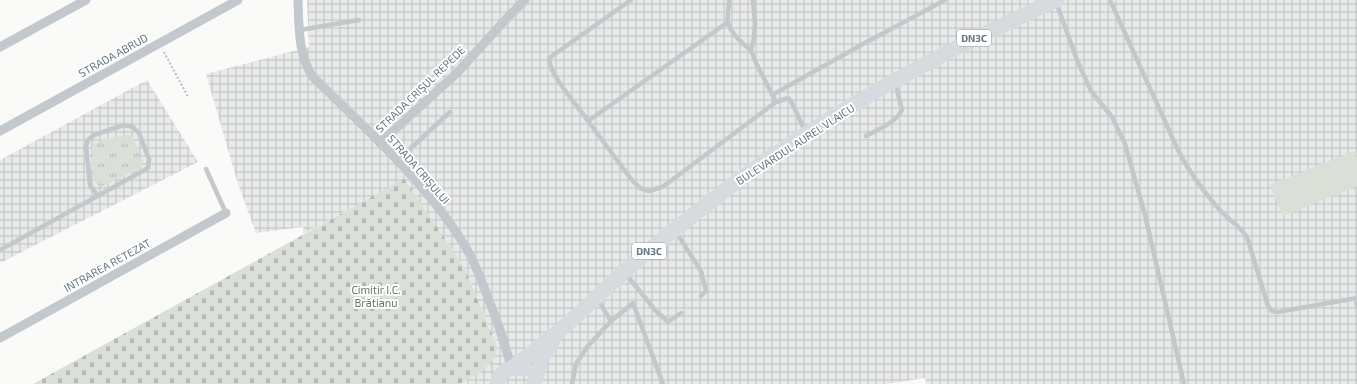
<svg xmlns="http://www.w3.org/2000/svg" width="1357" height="384" viewBox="0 0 1357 384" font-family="'Exo 2',sans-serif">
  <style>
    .industrial { fill: url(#industrial-grid) }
    .grass { fill: url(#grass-tufts) }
    .cemetery { fill: url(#cemetery-stones) }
    .pitch { fill: #dadfd7 }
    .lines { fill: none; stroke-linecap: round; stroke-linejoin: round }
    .path { stroke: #bbbfc2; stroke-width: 2; stroke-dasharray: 2 2; stroke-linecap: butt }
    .service { stroke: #c3c8cc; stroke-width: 4.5 }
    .minor { stroke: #c3c8cc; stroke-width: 9 }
    .primary { stroke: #d6dbdf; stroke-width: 15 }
    .labels { text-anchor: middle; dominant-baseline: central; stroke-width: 4; stroke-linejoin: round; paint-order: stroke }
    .shield { fill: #fff; stroke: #939fa8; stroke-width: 1 }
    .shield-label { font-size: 10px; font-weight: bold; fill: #657683 }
    .street-label { font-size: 11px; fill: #657683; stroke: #fff }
    .park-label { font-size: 11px; fill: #687a64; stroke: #fff }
  </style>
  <defs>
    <pattern id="industrial-grid" width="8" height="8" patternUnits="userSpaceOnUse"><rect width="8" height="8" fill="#e8e9e9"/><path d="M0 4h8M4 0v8" fill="none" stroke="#c0c1c2"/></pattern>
    <pattern id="grass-tufts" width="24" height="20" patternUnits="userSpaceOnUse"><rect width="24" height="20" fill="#dadfd7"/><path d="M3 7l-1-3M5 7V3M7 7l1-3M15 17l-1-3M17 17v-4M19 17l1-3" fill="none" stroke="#b4b9b4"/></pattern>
    <pattern id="cemetery-stones" width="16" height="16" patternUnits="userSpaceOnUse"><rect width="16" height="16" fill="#dadfd7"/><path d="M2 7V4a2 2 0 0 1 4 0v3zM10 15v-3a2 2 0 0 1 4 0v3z" fill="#b4b9b4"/></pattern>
  </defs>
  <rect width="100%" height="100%" fill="#fafaf8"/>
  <!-- industrial -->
  <g class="industrial">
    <polygon points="307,0 1357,0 1357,384 926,384 925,378 886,384 460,384 481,372 498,347 463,265 404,180 303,234 303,227 256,233 237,181 206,74 309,47"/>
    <polygon points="147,80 198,162 0,263 0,160"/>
  </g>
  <!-- grass -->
  <path class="grass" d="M129 135 133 138 143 162 139 169 135 171 100 187 96 183 94 180C93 171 90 160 91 151 92 138 118 137 129 135Z"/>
  <!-- cemetery -->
  <polygon class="cemetery" points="404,179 463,265 498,348 492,362 481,372 460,384 33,384"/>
  <!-- pitch -->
  <polygon class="pitch" points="1354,151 1357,158 1357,186 1283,216 1270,185"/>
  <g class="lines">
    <!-- path -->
    <polyline class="path" points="164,52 188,97"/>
    <!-- service -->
    <g class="service">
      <path d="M631 0 552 56 549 59C550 76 578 106 588 121L728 22"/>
      <path d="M729 0C729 7 727 16 728 23 731 33 742 44 751 50"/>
      <polyline points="753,0 755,23 754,38 751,50 756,63 776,102 788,98 791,101 805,131"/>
      <path d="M1110 0 1178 150C1188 171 1202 189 1217 207 1226 218 1239 225 1247 237L1268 306 1272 311 1278 312 1357 298"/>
      <polyline points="1056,2 1077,60 1091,91 1112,117 1125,144 1145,215 1184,384"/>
      <polyline points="300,30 359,20"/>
      <polyline points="772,95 863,44 945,0"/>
      <polyline points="588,121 631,179 640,188 649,191 662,187 672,180 776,102"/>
      <path d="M866 136C879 129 895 123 902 110L895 82"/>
      <polyline points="397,161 450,112"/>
      <polyline points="206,169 226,213"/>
      <polyline points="676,232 701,271 706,291 701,296"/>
      <polyline points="0,250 148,168 149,159 139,133 133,127 124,125 94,135 88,140 86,146 90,185 98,196"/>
      <polyline points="625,273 655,310 668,322 681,313"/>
      <polyline points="1356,298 1357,307"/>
      <polyline points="611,321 633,303 663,384"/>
      <polyline points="572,384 576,364 587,347 611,321 598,300"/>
    </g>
    <!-- minor -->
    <g class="minor">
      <path d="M298 0C299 26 298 53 312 76 364 127 425 181 463 243 474 260 481 279 488 298 497 321 506 344 511 368"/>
      <polyline points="0,47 86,0"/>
      <polyline points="0,131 238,0"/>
      <polyline points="380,143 457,73 507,18 525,0"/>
      <polyline points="0,338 226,213"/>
    </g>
    <!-- primary -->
    <g class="primary">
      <path d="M513 367C529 355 545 343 560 330 589 306 615 279 643 255 670 233 697 212 724 191 826 114 940 52 1057 0"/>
      <polyline points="534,383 542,358 553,341"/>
      <path d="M497 384C500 371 511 365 523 369"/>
    </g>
  </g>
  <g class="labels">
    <!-- shield labels -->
    <g class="shield">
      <rect x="957" y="30" width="34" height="16" rx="3"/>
      <rect x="632" y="243" width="34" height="16" rx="3"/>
    </g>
    <g class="shield-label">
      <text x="974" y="38">DN3C</text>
      <text x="649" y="251">DN3C</text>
    </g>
    <!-- street labels -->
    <g class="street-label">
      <text transform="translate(113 55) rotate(-29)">STRADA ABRUD</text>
      <text transform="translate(420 89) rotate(-44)">STRADA CRIȘUL REPEDE</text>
      <text transform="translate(795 144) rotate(-33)">BULEVARDUL AUREL VLAICU</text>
      <text transform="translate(419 169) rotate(49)">STRADA CRIȘULUI</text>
      <text transform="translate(107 265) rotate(-29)">INTRAREA RETEZAT</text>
    </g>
    <!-- park labels -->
    <g class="park-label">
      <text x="376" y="289">Cimitir I.C.<tspan x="376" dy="13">Brătianu</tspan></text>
    </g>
  </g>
</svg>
